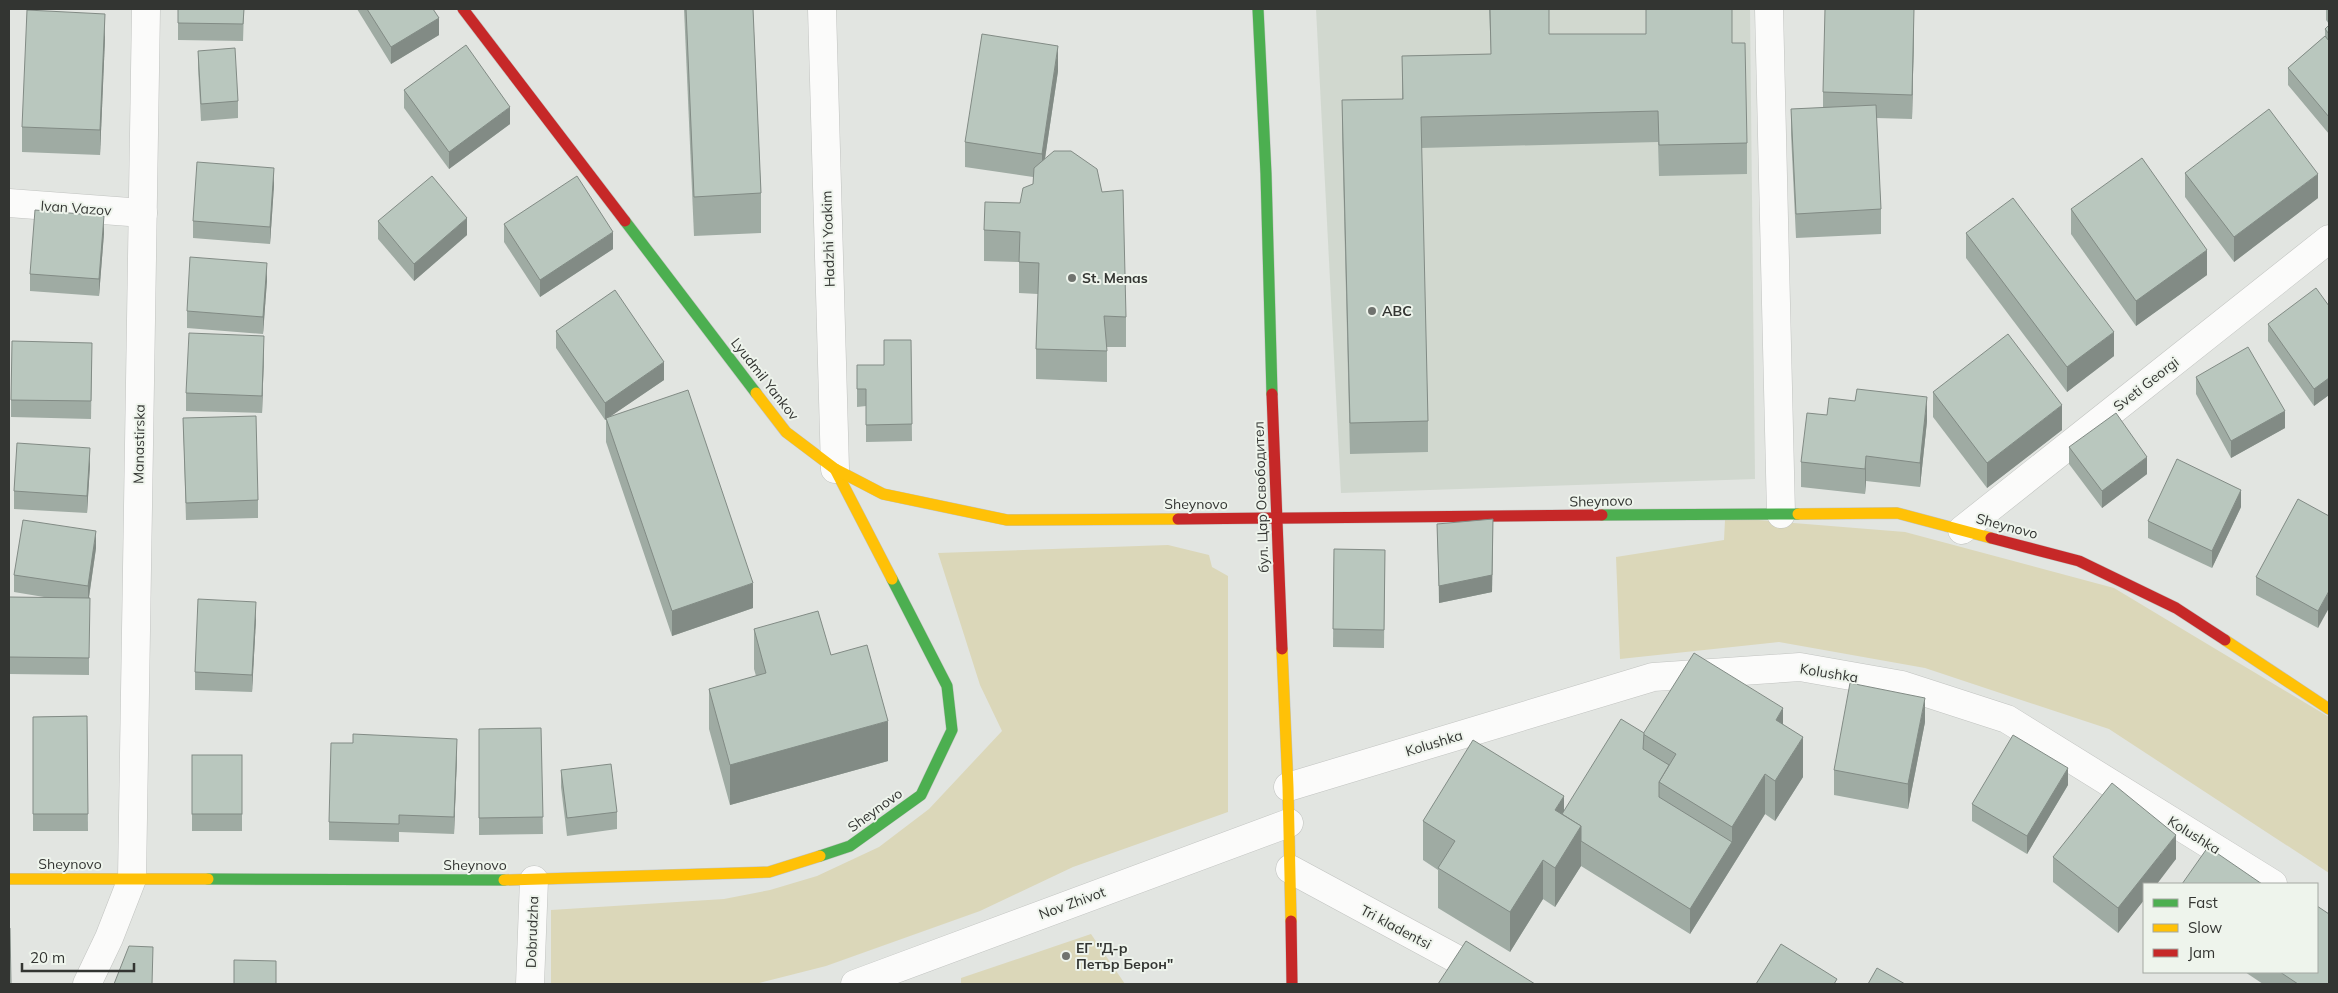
<svg xmlns="http://www.w3.org/2000/svg" width="2338" height="993" viewBox="0 0 2338 993" font-family="Mulish,sans-serif">
  <style>
    .built { fill: #d1d8cf }
    .green { fill: #dbd7b9 }
    .lines { fill: none; stroke-linecap: round; stroke-linejoin: round }
    .street-casing { stroke: #c1c3c0; stroke-width: 29 }
    .fast-casing { stroke: #c1c3c0; stroke-width: 12 }
    .slow-casing { stroke: #c1c3c0; stroke-width: 12 }
    .jam-casing { stroke: #c1c3c0; stroke-width: 12 }
    .street { stroke: #fbfbfa; stroke-width: 28 }
    .fast { stroke: #4caf50; stroke-width: 11 }
    .slow { stroke: #ffc107; stroke-width: 11 }
    .jam { stroke: #c62828; stroke-width: 11 }
    .wall { fill: #9faba3 }
    .shaded-wall { fill: #828b85 }
    .building { fill: #b9c7be; stroke: #828b85 }
    .poi-dot { fill: #70736f; stroke: #eef4ec; stroke-width: 2 }
    .labels { text-anchor: middle; dominant-baseline: central; stroke-width: 4; stroke-linejoin: round; paint-order: stroke }
    .street-label { font-size: 14px; fill: #333532; stroke: #eef4ec }
    .poi-label { font-size: 14px; font-weight: bold; fill: #333532; stroke: #eef4ec; text-anchor: start }
  </style>
  <rect width="100%" height="100%" fill="#e2e5e1"/>
  <!-- built -->
  <polygon class="built" points="1316,9 1750,9 1755,479 1341,493"/>
  <!-- green -->
  <g class="green">
    <polygon points="1725,520 1758,520 1905,532 2114,588 2329,717 2329,873 2109,729 1925,668 1779,642 1620,659 1616,557 1724,540"/>
    <polygon points="1168,545 1209,555 1212,567 1228,576 1228,812 1073,867 980,911 826,966 755,984 551,984 551,910 724,899 770,890 817,876 879,847 929,809 1002,731 980,685 938,553"/>
    <polygon points="1091,934 1125,984 961,984 961,978"/>
  </g>
  <g class="lines">
    <!-- street casing -->
    <g class="street-casing">
      <g id="street">
        <polyline points="822,9 835,469"/>
        <polyline points="1769,9 1781,514"/>
        <polyline points="9,203 143,213"/>
        <polyline points="1962,530 2329,239"/>
        <polyline points="1288,787 1653,677 1800,667 1902,685 2007,719 2273,884"/>
        <polyline points="1290,869 1503,984"/>
        <polyline points="87,984 109,938 132,879 146,9"/>
        <polyline points="530,984 534,880"/>
        <polyline points="855,984 1289,823"/>
      </g>
    </g>
    <!-- fast casing -->
    <g class="fast-casing">
      <g id="fast">
        <polyline points="1258,9 1266,174 1272,394"/>
        <polyline points="625,221 756,393"/>
        <polyline points="1602,515 1798,514"/>
        <polyline points="820,856 850,846 921,795 952,730 947,686 892,579"/>
        <polyline points="208,879 504,880"/>
      </g>
    </g>
    <!-- slow casing -->
    <g class="slow-casing">
      <g id="slow">
        <polyline points="756,393 786,432 835,469 892,579"/>
        <polyline points="835,469 883,494 1007,520 1178,519"/>
        <polyline points="1798,514 1897,513 1991,538"/>
        <polyline points="2225,640 2329,709"/>
        <polyline points="1282,649 1288,787 1291,921"/>
        <polyline points="9,879 208,879"/>
        <polyline points="504,880 769,872 820,856"/>
      </g>
    </g>
    <!-- jam casing -->
    <g class="jam-casing">
      <g id="jam">
        <polyline points="463,9 625,221"/>
        <polyline points="1272,394 1282,649"/>
        <polyline points="1178,519 1602,515"/>
        <polyline points="1991,538 2079,561 2176,608 2225,640"/>
        <polyline points="1291,921 1292,984"/>
      </g>
    </g>
    <!-- street -->
    <use href="#street" class="street"/>
    <!-- fast -->
    <use href="#fast" class="fast"/>
    <!-- slow -->
    <use href="#slow" class="slow"/>
    <!-- jam -->
    <use href="#jam" class="jam"/>
  </g>
  <!-- wall -->
  <g class="wall">
    <polygon points="178,9 244,9 243,41 178,40"/>
    <polygon points="357,9 433,9 439,35 391,64"/>
    <polygon points="684,9 753,9 761,193 761,233 694,236"/>
    <polygon points="1489,9 1549,9 1549,34 1732,43 1747,143 1747,174 1659,176 1658,142 1421,148 1428,421 1428,452 1350,454 1342,131 1342,100 1402,99 1402,56 1491,54"/>
    <polygon points="2326,9 2329,9 2329,24 2326,20"/>
    <polygon points="2329,25 2329,134 2288,85 2288,68 2325,36 2325,29"/>
    <polygon points="1914,30 1912,119 1876,118 1881,209 1881,234 1796,238 1791,134 1791,109 1823,108 1823,92"/>
    <polygon points="105,38 100,155 22,152 22,127"/>
    <polygon points="198,51 238,101 238,118 201,121 198,68"/>
    <polygon points="1058,71 1045,159 1126,317 1126,347 1107,347 1107,382 1036,379 1036,349 1038,294 1019,293 1019,262 984,261 984,230 1020,203 1033,184 1033,177 965,167 965,142"/>
    <polygon points="404,90 510,124 449,169 404,108"/>
    <polygon points="2185,173 2318,198 2234,262 2185,197"/>
    <polygon points="274,185 270,244 193,238 193,221"/>
    <polygon points="2071,209 2207,275 2136,326 2071,234"/>
    <polygon points="378,221 467,235 414,281 378,239"/>
    <polygon points="504,224 613,249 540,297 504,242"/>
    <polygon points="104,233 99,296 30,291 30,274"/>
    <polygon points="1966,233 2114,356 2067,392 1966,258"/>
    <polygon points="267,280 263,334 187,328 187,311"/>
    <polygon points="2329,306 2329,395 2314,406 2268,341 2268,324"/>
    <polygon points="556,331 664,380 611,416 753,608 672,636 606,442 606,419 605,420 556,348"/>
    <polygon points="911,340 912,441 866,442 866,406 857,407 857,365 884,365"/>
    <polygon points="264,353 262,413 186,411 186,393"/>
    <polygon points="92,360 91,419 11,417 11,400"/>
    <polygon points="2196,377 2285,428 2231,458 2196,394"/>
    <polygon points="1933,392 2062,430 1987,488 1933,417"/>
    <polygon points="1827,415 1927,421 1920,487 1866,481 1865,494 1801,487 1801,462"/>
    <polygon points="183,418 258,500 258,518 186,520"/>
    <polygon points="2069,447 2147,474 2102,508 2069,464"/>
    <polygon points="90,465 87,513 14,509 14,491"/>
    <polygon points="2241,507 2212,568 2148,538 2148,521"/>
    <polygon points="2329,516 2318,628 2256,595 2256,577"/>
    <polygon points="1437,524 1493,536 1492,592 1439,603"/>
    <polygon points="96,548 89,598 89,675 9,674 9,597 50,598 14,592 14,575"/>
    <polygon points="1334,549 1385,550 1384,648 1333,647"/>
    <polygon points="256,619 252,692 195,690 195,672"/>
    <polygon points="754,629 831,655 888,761 730,805 709,729 709,689 756,676 754,669"/>
    <polygon points="87,716 88,831 33,831 33,717"/>
    <polygon points="1925,722 1908,809 1834,795 1834,770"/>
    <polygon points="1783,724 1803,777 1775,821 1765,814 1690,934 1581,866 1555,907 1543,899 1510,952 1438,908 1438,870 1423,860 1423,821 1564,811 1644,733"/>
    <polygon points="541,728 543,834 479,835 479,729"/>
    <rect x="192" y="755" width="50" height="76"/>
    <polygon points="457,756 454,834 399,832 399,842 329,840 329,822"/>
    <polygon points="561,770 617,812 617,829 567,836 561,787"/>
    <polygon points="2068,785 2027,854 1972,821 1972,804"/>
    <polygon points="2053,857 2176,859 2144,884 2144,900 2118,933 2053,882"/>
    <polygon points="2245,972 2317,972 2329,984 2263,984"/>
  </g>
  <!-- shaded-wall -->
  <g class="shaded-wall">
    <polygon points="1914,9 1914,30 1912,119 1912,95"/>
    <polygon points="105,14 105,38 100,155 100,130"/>
    <polygon points="439,18 439,35 391,64 391,47"/>
    <polygon points="1058,46 1058,71 1042,178 1042,154"/>
    <polygon points="510,107 510,124 449,169 449,152"/>
    <polygon points="274,168 274,185 270,244 270,227"/>
    <polygon points="2318,174 2318,198 2234,262 2234,237"/>
    <polygon points="104,216 104,233 99,296 99,279"/>
    <polygon points="467,218 467,235 414,281 414,264"/>
    <polygon points="613,232 613,249 540,297 540,280"/>
    <polygon points="2207,250 2207,275 2136,326 2136,301"/>
    <polygon points="267,263 267,280 263,334 263,317"/>
    <polygon points="2114,332 2114,356 2067,392 2067,367"/>
    <polygon points="264,336 264,353 262,413 262,396"/>
    <polygon points="664,362 664,380 605,420 605,403"/>
    <polygon points="2329,378 2329,395 2314,406 2314,389"/>
    <polygon points="1927,397 1927,421 1920,487 1920,463"/>
    <polygon points="2062,405 2062,430 1987,488 1987,463"/>
    <polygon points="2285,411 2285,428 2231,458 2231,441"/>
    <polygon points="90,448 90,465 87,513 87,496"/>
    <polygon points="1866,456 1866,481 1865,494 1865,469"/>
    <polygon points="2147,457 2147,474 2102,508 2102,491"/>
    <polygon points="2241,490 2241,507 2212,568 2212,551"/>
    <polygon points="1493,519 1492,592 1439,603 1439,586"/>
    <polygon points="96,531 96,548 88,603 88,586"/>
    <polygon points="753,583 753,608 672,636 672,611"/>
    <polygon points="2329,591 2329,608 2318,628 2318,611"/>
    <polygon points="256,602 256,619 252,692 252,675"/>
    <polygon points="1925,698 1925,722 1908,809 1908,784"/>
    <polygon points="1783,708 1783,748 1776,720"/>
    <polygon points="888,721 888,761 730,805 730,765"/>
    <polygon points="1803,737 1803,777 1775,821 1775,781"/>
    <polygon points="457,739 457,756 454,834 454,817"/>
    <polygon points="2068,768 2068,785 2027,854 2027,836"/>
    <polygon points="1765,774 1765,814 1690,934 1690,909 1732,842 1732,827"/>
    <polygon points="1564,796 1564,831 1555,810"/>
    <polygon points="1581,826 1581,866 1555,907 1555,868"/>
    <polygon points="2176,835 2176,859 2157,884 2144,884 2144,900 2118,933 2118,908"/>
    <polygon points="1543,860 1543,899 1510,952 1510,912"/>
  </g>
  <!-- building -->
  <g class="building">
    <polygon points="178,9 244,9 243,24 178,23"/>
    <polygon points="367,9 433,9 439,18 391,47"/>
    <polygon points="686,9 753,9 761,193 694,197"/>
    <polygon points="1490,9 1549,9 1549,34 1646,34 1646,9 1732,9 1732,43 1745,43 1747,143 1659,145 1658,111 1421,117 1428,421 1350,423 1342,100 1403,99 1402,56 1491,54"/>
    <polygon points="1825,9 1914,9 1912,95 1823,92"/>
    <polygon points="27,10 105,14 100,130 22,127"/>
    <polygon points="2329,25 2329,34 2325,29"/>
    <polygon points="982,34 1058,46 1042,154 965,142"/>
    <polygon points="2325,36 2329,41 2329,117 2288,68"/>
    <polygon points="466,45 510,107 449,152 404,90"/>
    <polygon points="235,48 238,101 201,104 198,51"/>
    <polygon points="1876,105 1881,209 1796,214 1791,109"/>
    <polygon points="2269,109 2318,174 2234,237 2185,173"/>
    <polygon points="1054,151 1071,151 1097,169 1102,192 1123,190 1126,317 1104,316 1107,351 1036,349 1039,263 1019,262 1020,232 984,230 985,202 1020,203 1023,188 1033,184 1034,168"/>
    <polygon points="2142,158 2207,250 2136,301 2071,209"/>
    <polygon points="197,162 274,168 270,227 193,221"/>
    <polygon points="432,176 467,218 414,264 378,221"/>
    <polygon points="577,176 613,232 540,280 504,224"/>
    <polygon points="2013,198 2114,332 2067,367 1966,233"/>
    <polygon points="35,210 104,216 99,279 30,274"/>
    <polygon points="190,257 267,263 263,317 187,311"/>
    <polygon points="2316,288 2329,306 2329,378 2314,389 2268,324"/>
    <polygon points="615,290 664,362 605,403 556,331"/>
    <polygon points="189,333 264,336 262,396 186,393"/>
    <polygon points="2008,334 2062,405 1987,463 1933,392"/>
    <polygon points="884,340 911,340 912,424 866,425 866,389 857,389 857,365 884,365"/>
    <polygon points="12,341 92,343 91,401 11,400"/>
    <polygon points="2248,347 2285,411 2231,441 2196,377"/>
    <polygon points="1857,389 1927,397 1920,463 1866,456 1865,469 1801,462 1807,413 1827,415 1829,398 1855,401"/>
    <polygon points="688,390 753,583 672,611 606,418"/>
    <polygon points="2116,413 2147,457 2102,491 2069,447"/>
    <polygon points="256,416 258,500 186,503 183,418"/>
    <polygon points="17,443 90,448 87,496 14,491"/>
    <polygon points="2177,459 2241,490 2212,551 2148,521"/>
    <polygon points="2298,499 2329,516 2329,591 2318,611 2256,577"/>
    <polygon points="1493,519 1492,575 1439,586 1437,524"/>
    <polygon points="23,520 96,531 88,586 14,575"/>
    <polygon points="1334,549 1385,550 1384,630 1333,629"/>
    <polygon points="9,597 90,598 89,658 9,657"/>
    <polygon points="198,599 256,602 252,675 195,672"/>
    <polygon points="818,611 831,655 867,645 888,721 730,765 709,689 766,673 754,629"/>
    <polygon points="1694,653 1783,708 1776,720 1803,737 1775,781 1765,774 1732,827 1659,782 1676,754 1643,734"/>
    <polygon points="1850,683 1925,698 1908,784 1834,770"/>
    <polygon points="87,716 88,814 33,814 33,717"/>
    <polygon points="1621,719 1644,733 1643,749 1669,765 1659,782 1659,797 1732,842 1690,909 1581,841 1581,826 1562,814"/>
    <polygon points="541,728 543,817 479,818 479,729"/>
    <polygon points="353,734 457,739 454,817 399,815 399,824 329,822 331,743 353,743"/>
    <polygon points="2013,735 2068,768 2027,836 1972,804"/>
    <polygon points="1473,740 1564,796 1555,810 1581,826 1555,868 1543,860 1510,912 1438,868 1455,841 1423,821"/>
    <rect x="192" y="755" width="50" height="59"/>
    <polygon points="611,764 617,812 567,818 561,770"/>
    <polygon points="2112,783 2176,835 2118,908 2053,857"/>
    <polygon points="2208,847 2262,884 2182,884"/>
    <polygon points="2317,906 2329,914 2329,984 2298,984 2280,972 2317,972"/>
    <polygon points="9,928 10,928 11,984 9,984"/>
    <polygon points="1466,941 1535,984 1438,984"/>
    <polygon points="1781,944 1837,979 1834,984 1756,984"/>
    <polygon points="129,946 153,947 152,984 114,984"/>
    <polygon points="234,960 276,961 276,984 234,984"/>
    <polygon points="1877,968 1905,984 1868,984"/>
  </g>
  <!-- markers -->
  <g class="poi-dot">
    <circle cx="1072" cy="278" r="5"/>
    <circle cx="1372" cy="311" r="5"/>
    <circle cx="1066" cy="956" r="5"/>
  </g>
  <g class="labels">
    <!-- street labels -->
    <g class="street-label">
      <text transform="translate(76 208) rotate(4)">Ivan Vazov</text>
      <text transform="translate(828 239) rotate(-92)">Hadzhi Yoakim</text>
      <text transform="translate(765 379) rotate(52)">Lyudmil Yankov</text>
      <text transform="translate(2146 384) rotate(-38)">Sveti Georgi</text>
      <text transform="translate(139 444) rotate(-89)">Manastirska</text>
      <text transform="translate(1261 497) rotate(-92)">бул. Цар Освободител</text>
      <text transform="translate(1601 501) rotate(-1)">Sheynovo</text>
      <text x="1196" y="504">Sheynovo</text>
      <text transform="translate(2007 526) rotate(15)">Sheynovo</text>
      <text transform="translate(1829 673) rotate(9)">Kolushka</text>
      <text transform="translate(1434 743) rotate(-17)">Kolushka</text>
      <text transform="translate(875 810) rotate(-36)">Sheynovo</text>
      <text transform="translate(2194 835) rotate(32)">Kolushka</text>
      <text x="70" y="864">Sheynovo</text>
      <text x="475" y="865">Sheynovo</text>
      <text transform="translate(1072 903) rotate(-20)">Nov Zhivot</text>
      <text transform="translate(1396 927) rotate(28)">Tri kladentsi</text>
      <text transform="translate(532 932) rotate(-88)">Dobrudzha</text>
    </g>
    <!-- poi labels -->
    <g class="poi-label">
      <text x="1082" y="278">St. Menas</text>
      <text x="1382" y="311">ABC</text>
      <text x="1076" y="948">ЕГ "Д-р<tspan x="1076" dy="16">Петър Берон"</tspan></text>
    </g>
  </g>
  <!-- border -->
  <rect width="2338" height="993" fill="none" stroke="#333532" stroke-width="20"/>
  <!-- legend -->
  <rect x="2143" y="883" width="175" height="90" fill="#eef4ec" stroke="#a3a8a2"/>
  <rect x="2153" y="899" width="25" height="8" fill="#4caf50" stroke="#a3a8a2"/>
  <text x="2188" y="908" font-size="15" fill="#333532">Fast</text>
  <rect x="2153" y="924" width="25" height="8" fill="#ffc107" stroke="#a3a8a2"/>
  <text x="2188" y="933" font-size="15" fill="#333532">Slow</text>
  <rect x="2153" y="949" width="25" height="8" fill="#c62828" stroke="#a3a8a2"/>
  <text x="2188" y="958" font-size="15" fill="#333532">Jam</text>
  <!-- scale -->
  <path d="M22 963v8h112v-8" fill="none" stroke="#333532" stroke-width="2.5"/>
  <text x="30" y="963" font-size="15" fill="#333532" stroke="#eef4ec" stroke-width="4" paint-order="stroke">20 m</text>
</svg>
